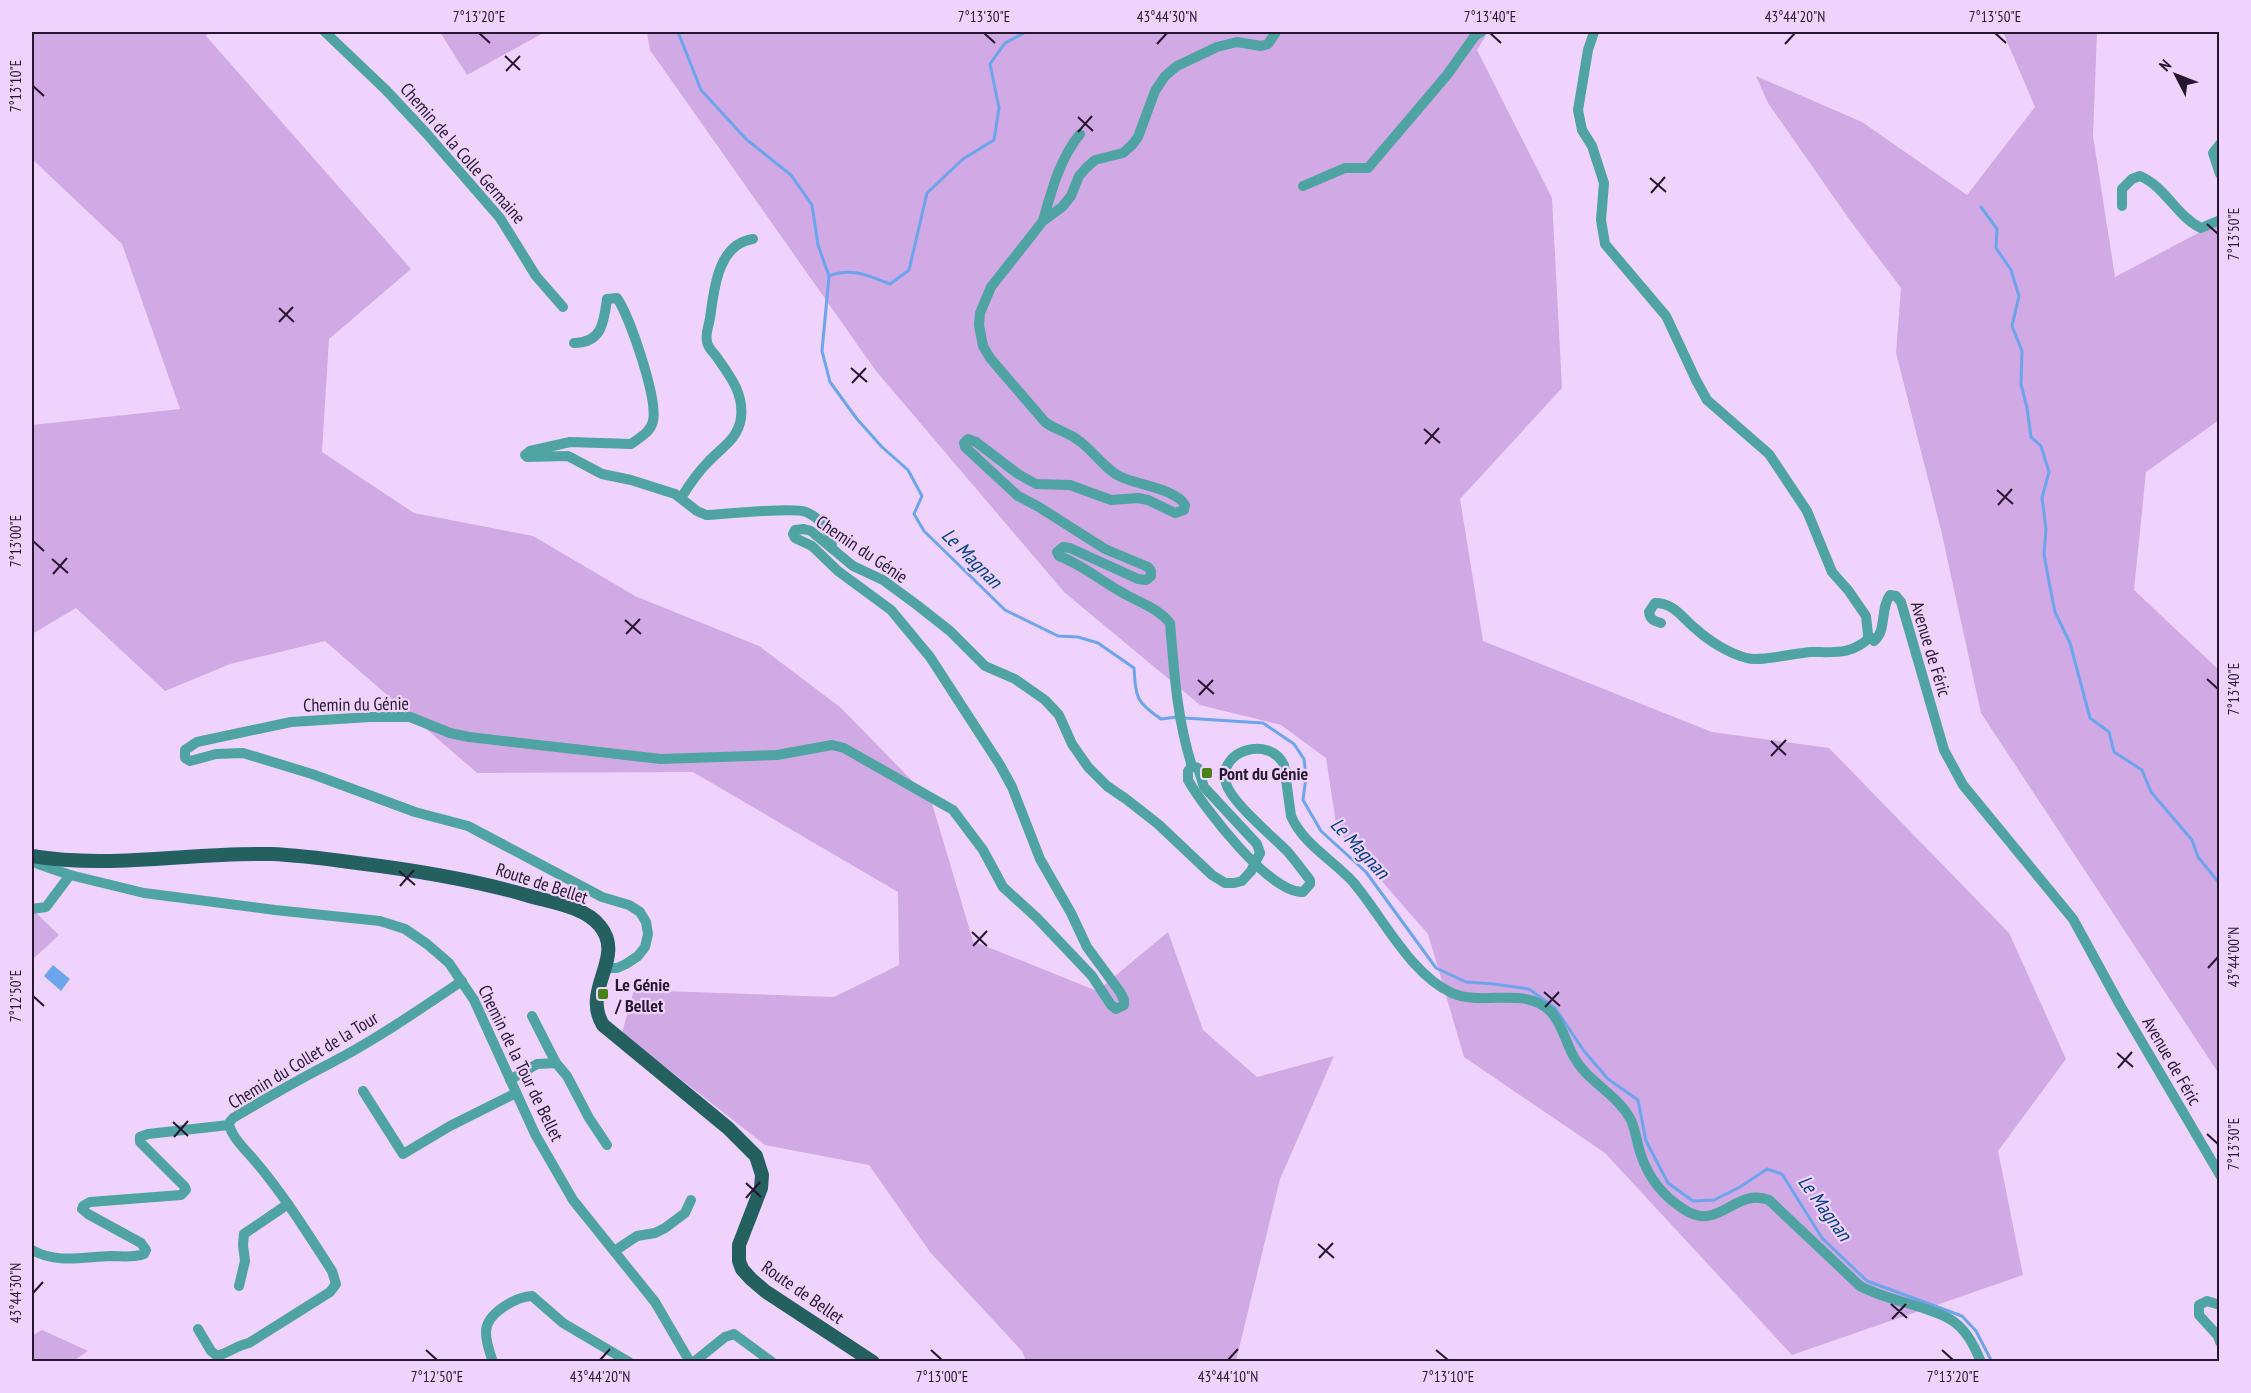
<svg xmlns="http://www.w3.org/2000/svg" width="2251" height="1393" viewBox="0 0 2251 1393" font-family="'PT Sans Narrow',sans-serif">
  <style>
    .green { fill: #d1a9e5 }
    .water { fill: #6ca5eb }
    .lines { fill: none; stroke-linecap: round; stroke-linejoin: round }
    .stream { stroke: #6ca5eb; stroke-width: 3 }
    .minor { stroke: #4fa3a2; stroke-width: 10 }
    .major { stroke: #24605f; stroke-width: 14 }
    .minor-bridge { stroke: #4fa3a2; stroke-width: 10 }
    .ticks { fill: none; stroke: #27162f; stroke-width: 2 }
    .poi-dot { fill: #498119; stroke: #efd3fd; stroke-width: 2 }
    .labels { text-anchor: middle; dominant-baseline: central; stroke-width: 4.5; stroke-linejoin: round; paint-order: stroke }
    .street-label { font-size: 18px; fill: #27162f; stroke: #efd3fd }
    .poi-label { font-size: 18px; font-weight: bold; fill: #27162f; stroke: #efd3fd; text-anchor: start }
    .water-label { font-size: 20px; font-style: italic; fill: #034180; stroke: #efd3fd }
    .neatline { fill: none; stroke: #27162f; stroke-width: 2 }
    .ticks-label { font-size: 15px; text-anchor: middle; fill: #27162f }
  </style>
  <rect width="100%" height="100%" fill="#efd3fd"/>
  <!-- green -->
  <g class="green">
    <polygon points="32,32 209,32 206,36 411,269 329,339 322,452 414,513 533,536 635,596 759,646 840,707 931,800 973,941 1097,991 1168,932 1203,1030 1257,1077 1334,1056 1280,1179 1236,1361 1026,1361 1022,1351 930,1252 869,1165 765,1145 622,1033 634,990 834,997 899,965 898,892 693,772 477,773 325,641 230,664 165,691 76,608 32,634 32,425 180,409 122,244 32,159"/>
    <polygon points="440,32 545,32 467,75"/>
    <polygon points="647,32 1488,32 1477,50 1552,198 1562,388 1460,499 1483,641 1712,732 1829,748 2009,933 2066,1059 1998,1151 2023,1275 1792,1355 1605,1153 1464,1057 1428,934 1337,830 1326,758 1281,725 1200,705 1064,592 876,371 650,50"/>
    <polygon points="2003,32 2097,32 2093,136 2115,277 2219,222 2219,420 2146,472 2134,590 2219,670 2219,1074 1981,713 1941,530 1896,353 1901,288 1849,219 1768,103 1756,76 1862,122 1967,195 2035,107"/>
    <polygon points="33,910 59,935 32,960 32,911"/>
    <polygon points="42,1330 88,1351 73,1361 32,1361 32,1336"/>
  </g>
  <!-- water -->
  <polygon class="water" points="53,965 70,979 61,991 44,976"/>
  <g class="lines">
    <!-- stream -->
    <g class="stream">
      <polyline points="678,32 701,90 746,139 791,175 812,205 818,245 829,276"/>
      <path d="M1026 32 1005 43 990 64 999 108 994 140 963 159 927 193 909 270 890 284C869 276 852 267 829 276L822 351 830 382 857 419 882 447 908 470 922 496 914 514 924 531 1005 610 1058 636 1078 637 1098 643 1134 668C1136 698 1136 702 1161 719L1177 717"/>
      <polyline points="1981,207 1997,229 1996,248 2011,270 2019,296 2012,326 2022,351 2021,384 2027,408 2031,437 2041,446 2049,472 2042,498 2046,529 2044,554 2049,582 2055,612 2070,643 2090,718 2109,732 2114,752 2142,770 2151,792 2192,840 2198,857 2220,884"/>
      <polyline points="1184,718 1263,723 1294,744 1304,759 1306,777 1303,800 1321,831 1366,872 1436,968 1466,982 1494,984 1529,989 1555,1008 1584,1051 1608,1079 1638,1100 1646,1141 1668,1183 1693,1201 1714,1200 1740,1187 1767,1169 1782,1174 1822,1238 1867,1281 1962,1316 1976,1331 1992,1362"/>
    </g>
    <!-- minor -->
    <g class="minor">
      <polyline points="325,32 385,89 427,134 500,218 536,276 563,307"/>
      <path d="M1594 32 1588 50 1578 110 1582 130 1592 146 1604 183 1601 220 1605 244 1666 316 1696 380 1707 400 1769 454 1807 511 1832 572 1848 590 1866 616 1868 635 1874 641C1887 631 1880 608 1890 595L1896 596 1901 602 1944 750 1963 785 2073 919 2120 1005 2220 1175"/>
      <polyline points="2220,144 2213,153 2220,174"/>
      <polyline points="1303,186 1345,168 1368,168 1447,75 1474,37 1481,32"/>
      <path d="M2122 206V189L2132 179 2140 176C2166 187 2176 216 2201 228L2220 220"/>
      <path d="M1043 221C1051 192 1060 158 1080 134"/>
      <path d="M574 343C602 343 604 322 607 299L617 298C630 317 658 399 653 421 651 432 639 438 631 444L570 442 530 451 525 455 527 457 568 456 602 474 631 480 675 494 697 511 706 515C723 514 795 507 806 512 820 518 832 532 832 548"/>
      <path d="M681 498C689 485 698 472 709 461 722 447 738 439 741 418 744 393 730 376 716 356 713 352 707 347 707 341 705 334 709 325 710 318 714 291 717 244 753 239"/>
      <path d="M1661 623C1654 621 1650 620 1649 612L1655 603C1675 603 1682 618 1696 629 1709 641 1730 654 1747 658 1759 662 1795 653 1811 652 1835 652 1852 655 1870 637"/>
      <path d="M1192 766 1188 771V780C1204 808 1270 894 1303 892L1310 884V880C1302 870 1295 860 1287 851 1272 836 1231 802 1226 783 1217 750 1270 735 1284 765L1291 816C1303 844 1333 860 1353 882 1382 916 1410 974 1452 993 1484 1007 1525 985 1551 1012 1562 1024 1566 1043 1574 1057 1588 1083 1616 1092 1631 1120 1636 1131 1637 1144 1641 1155 1649 1179 1664 1197 1685 1210 1719 1232 1735 1187 1769 1200L1860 1286C1888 1301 1921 1304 1948 1318 1965 1327 1974 1345 1981 1362"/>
      <path d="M1260 853 1257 844 1204 787 1198 768 1192 766C1177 720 1174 671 1170 623 1158 608 1140 603 1123 593 1101 581 1083 565 1059 556L1057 552 1063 547 1070 548 1138 579 1146 580 1151 576V571L1148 567 1105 549 1039 507 1018 496 965 447 964 443 968 439 976 442 1018 474 1036 484 1070 485 1111 500 1138 498 1148 500 1175 513 1184 510 1185 505C1176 489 1138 485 1121 477 1104 469 1094 451 1078 440 1068 432 1055 430 1045 422L990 358 983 346 979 325 980 313 991 287 1043 221 1062 207 1071 196 1079 176 1086 168 1095 160 1123 153 1132 145 1138 137 1155 91 1165 76 1177 66 1217 47 1237 42 1261 46 1268 44 1276 32"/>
      <polyline points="32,856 38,864 70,875 144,893 275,910 380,921 405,929 427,944 449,963 474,1000 535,1134 573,1200 655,1302 690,1362"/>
      <polyline points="32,909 46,907 70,875"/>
      <polyline points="606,968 617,968 626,964 638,956 645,947 648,934 646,922 640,912 629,905 602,897 468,826 415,812 312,774 243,753 216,754 190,761 185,758 185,750 197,742 291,722 370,717 410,717 450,733 469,737 661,759 777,755 832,745 844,748 953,810 983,850 1003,887 1037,918 1092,976 1111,1005 1116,1009 1124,1005 1124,1000 1120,992 1087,947 1071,913 1040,859 1012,787 1000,765 930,657 891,610 838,571 812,546 795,538 793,534 795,530 804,529 811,531 853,566 883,580 917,605 950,631 985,666 1015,679 1045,700 1059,715 1072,744 1088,767 1107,786 1126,799 1158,824 1212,875 1225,883 1234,883 1242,881 1251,871"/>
      <polyline points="532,1016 556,1063"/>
      <polyline points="510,1080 537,1064 556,1063 567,1076 589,1118 607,1145"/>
      <polyline points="363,1091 403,1154 450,1126 516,1093"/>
      <path d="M32 1250C57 1264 83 1257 111 1256 122 1256 133 1258 144 1254L146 1250 141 1243 88 1214 82 1209 83 1206 90 1202 181 1195 186 1190 185 1187 140 1142V1137L148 1134 229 1125"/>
      <polyline points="616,1250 637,1236 655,1233 665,1228 685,1213 691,1200"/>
      <polyline points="239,1286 245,1261 243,1245 244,1234 288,1204"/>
      <polyline points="2220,1305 2207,1301 2199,1305 2199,1315 2218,1336 2220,1342"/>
      <path d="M198 1329 211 1351 217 1356C229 1353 237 1345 249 1343L330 1292 336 1284 332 1271C308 1234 284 1195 255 1161 247 1151 230 1136 229 1123L233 1118C265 1099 296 1081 329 1064 375 1040 419 1010 462 981"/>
      <path d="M493 1362C490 1353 486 1343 486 1333 485 1314 515 1297 532 1296L563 1323 629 1362"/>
      <polyline points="694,1362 725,1337 734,1334 772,1362"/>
    </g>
    <!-- major -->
    <path class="major" d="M32 856C111 869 191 852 271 854 300 855 328 859 357 863 414 870 470 879 526 895 549 902 584 906 600 926 626 958 581 989 603 1025L728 1128 756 1156 762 1175 761 1188 739 1245V1261L742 1269 751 1279 765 1291 873 1362"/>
    <!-- minor-bridge -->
    <polyline class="minor-bridge" points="1251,871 1260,853"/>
  </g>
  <!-- ticks -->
  <path class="ticks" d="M479 33 490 43M984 33 995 43M1490 33 1501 43M1995 33 2006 43M1157 44 1167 33M1785 44 1795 33M505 56 520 70M506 71 520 56M33 86 44 96M1078 117 1093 131M1078 132 1092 116M1650 178 1666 192M1651 193 1665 177M2207 224 2218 234M279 308 294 322M279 322 293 307M851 368 867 382M852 383 866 368M1424 429 1440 443M1425 444 1439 428M1997 490 2013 504M1998 505 2012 489M33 541 44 551M52 559 68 573M53 574 67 558M625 620 641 634M626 634 640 619M2207 679 2218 689M1198 680 1214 694M1199 695 1213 680M1771 741 1786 755M1771 756 1786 740M399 871 415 885M400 886 414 870M972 932 987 946M973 946 987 931M2208 968 2218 957M1544 992 1560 1006M33 996 44 1006M1545 1007 1559 992M2117 1053 2133 1067M2118 1068 2132 1052M173 1122 188 1136M2207 1134 2218 1144M174 1137 188 1121M746 1183 761 1197M746 1198 760 1182M1318 1244 1334 1258M1319 1258 1333 1243M33 1293 43 1282M1891 1304 1907 1318M1892 1319 1906 1304M426 1350 437 1360M931 1350 942 1360M1436 1350 1448 1360M1942 1350 1953 1360M600 1360 610 1349M1228 1360 1238 1349"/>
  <!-- markers -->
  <g class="poi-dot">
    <rect x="1201" y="767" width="12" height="12" rx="3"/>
    <rect x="597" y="988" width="12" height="12" rx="3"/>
  </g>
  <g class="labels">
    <!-- street labels -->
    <g class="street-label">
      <text transform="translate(463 153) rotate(49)">Chemin de la Colle Germaine</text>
      <text transform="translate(862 549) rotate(34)">Chemin du Génie</text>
      <text transform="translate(1931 649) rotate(73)">Avenue de Féric</text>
      <text transform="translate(356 704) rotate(-1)">Chemin du Génie</text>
      <text transform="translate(542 883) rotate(18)">Route de Bellet</text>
      <text transform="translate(303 1060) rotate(-31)">Chemin du Collet de la Tour</text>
      <text transform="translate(2172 1061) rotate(60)">Avenue de Féric</text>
      <text transform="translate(521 1063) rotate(64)">Chemin de la Tour de Bellet</text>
      <text transform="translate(803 1292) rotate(35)">Route de Bellet</text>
    </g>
    <!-- poi labels -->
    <g class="poi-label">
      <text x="1219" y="773">Pont du Génie</text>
      <text x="615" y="984">Le Génie<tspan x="615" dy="21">/ Bellet</tspan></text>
    </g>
    <!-- water labels -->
    <g class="water-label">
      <text transform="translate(972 558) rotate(45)">Le Magnan</text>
      <text transform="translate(1360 848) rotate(47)">Le Magnan</text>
      <text transform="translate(1825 1208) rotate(54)">Le Magnan</text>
    </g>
  </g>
  <!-- border -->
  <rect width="2251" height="1393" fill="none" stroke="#efd3fd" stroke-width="66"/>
  <!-- north arrow -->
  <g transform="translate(2176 75) rotate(312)" stroke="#efd3fd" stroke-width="4.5" paint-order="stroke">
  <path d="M0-4.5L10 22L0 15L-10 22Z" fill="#27162f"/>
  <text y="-9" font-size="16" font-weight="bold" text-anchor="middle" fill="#27162f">N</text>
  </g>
  <rect x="33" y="33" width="2185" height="1327" class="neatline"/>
  <g class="ticks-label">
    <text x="479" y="22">7°13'20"E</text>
    <text x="984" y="22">7°13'30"E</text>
    <text x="1167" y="22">43°44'30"N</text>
    <text x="1490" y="22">7°13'40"E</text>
    <text x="1795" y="22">43°44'20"N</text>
    <text x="1995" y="22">7°13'50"E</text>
    <text transform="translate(16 86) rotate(-90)" y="5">7°13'10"E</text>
    <text transform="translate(2234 234) rotate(-90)" y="5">7°13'50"E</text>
    <text transform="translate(16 541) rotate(-90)" y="5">7°13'00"E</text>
    <text transform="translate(2234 689) rotate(-90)" y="5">7°13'40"E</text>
    <text transform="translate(2234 957) rotate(-90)" y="5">43°44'00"N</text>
    <text transform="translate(16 996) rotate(-90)" y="5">7°12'50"E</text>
    <text transform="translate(2234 1144) rotate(-90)" y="5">7°13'30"E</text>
    <text transform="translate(16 1293) rotate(-90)" y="5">43°44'30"N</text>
    <text x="437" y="1382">7°12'50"E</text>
    <text x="600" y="1382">43°44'20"N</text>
    <text x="942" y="1382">7°13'00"E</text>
    <text x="1228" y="1382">43°44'10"N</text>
    <text x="1448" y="1382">7°13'10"E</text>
    <text x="1953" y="1382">7°13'20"E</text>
  </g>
</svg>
